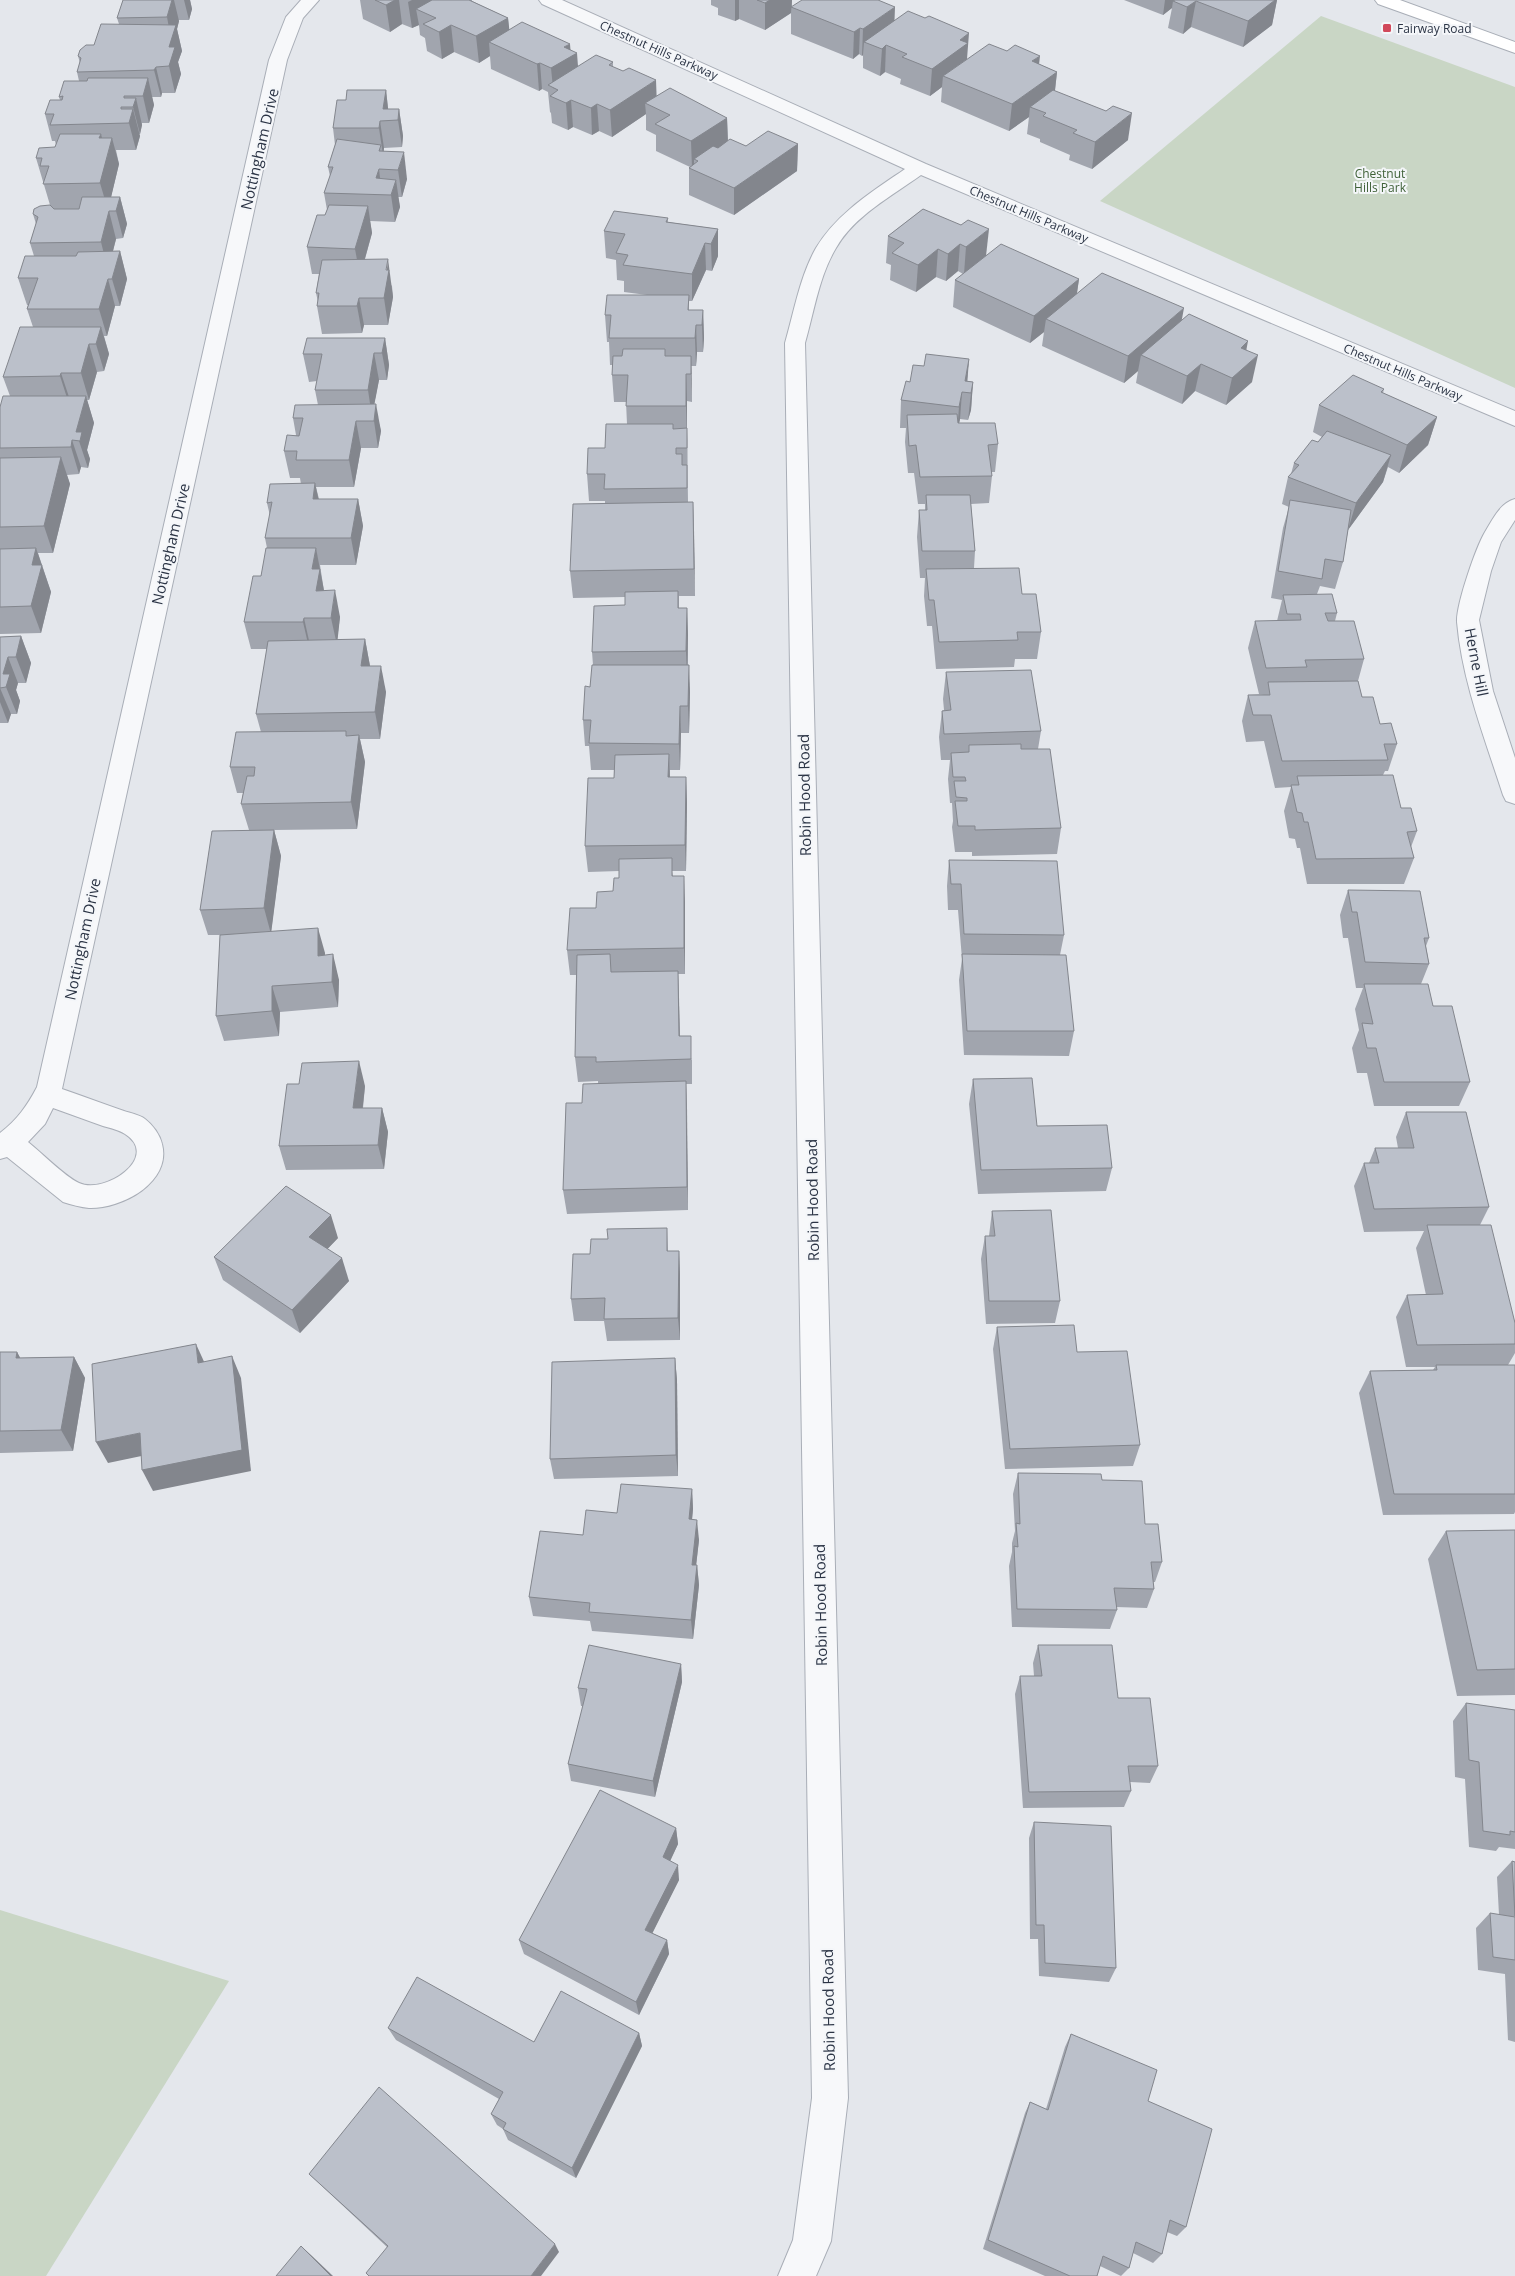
<svg xmlns="http://www.w3.org/2000/svg" width="1515" height="2276" viewBox="0 0 1515 2276" font-family="'Open Sans',sans-serif">
  <style>
    .green { fill: #c9d6c5 }
    .lines { fill: none; stroke-linecap: round; stroke-linejoin: round }
    .minor-casing { stroke: #a9aeb7; stroke-width: 2 }
    .secondary-casing { stroke: #a9aeb7; stroke-width: 2 }
    .minor { fill: #f7f8fa; fill-rule: evenodd }
    .secondary { fill: #fff; fill-rule: evenodd }
    .wall { fill: #a1a5ae }
    .shaded-wall { fill: #83868d }
    .building { fill: #bbc0ca; stroke: #83868d }
    .poi-dot { fill: #d1495b; stroke: #f4f6f9; stroke-width: 2 }
    .labels { text-anchor: middle; dominant-baseline: central; stroke-width: 4; stroke-linejoin: round; paint-order: stroke }
    .far-poi-label { font-size: 12px; fill: #2b3445; stroke: #f4f6f9; text-anchor: start }
    .far-street-label { font-size: 12px; fill: #2b3445; stroke: #f4f6f9 }
    .far-park-label { font-size: 12px; fill: #3f6138; stroke: #f4f6f9 }
    .street-label { font-size: 15px; fill: #2b3445; stroke: #f4f6f9 }
  </style>
  <rect width="100%" height="100%" fill="#e4e7ec"/>
  <!-- green -->
  <g class="green">
    <polygon points="1321,16 1515,87 1515,388 1100,201"/>
    <polygon points="0,1910 229,1981 46,2276 0,2276"/>
  </g>
  <g class="lines">
    <!-- minor casing -->
    <g class="minor-casing">
      <g id="minor">
        <path d="M301 0H319L303 18 287 60 62 1089C83 1096 103 1104 124 1111 130 1113 140 1115 145 1119 153 1125 160 1135 162 1144 172 1182 122 1209 89 1208 80 1207 72 1205 63 1202L7 1157 0 1159V1133C17 1120 27 1106 37 1087L269 60 286 17ZM53 1108C70 1114 86 1120 103 1126 110 1128 119 1130 125 1134 161 1157 105 1195 79 1183 64 1176 42 1153 28 1142L45 1124Z"/>
        <path d="M539 0H562L926 164 1515 411V426L921 175C892 196 854 216 836 248 819 276 814 312 805 343L848 2098 831 2241 816 2276H778L793 2240 812 2098 785 343C794 312 800 276 816 248 837 213 873 191 905 169L542 4Z"/>
        <path d="M1515 499V520L1501 542 1491 571 1479 620 1493 691 1515 758V804L1506 801 1503 795C1485 739 1462 681 1457 622 1456 605 1476 547 1485 532 1493 519 1500 503 1515 499Z"/>
      </g>
    </g>
    <!-- secondary casing -->
    <g class="secondary-casing">
      <polygon id="secondary" points="1375,0 1400,0 1515,42 1515,53 1378,4"/>
    </g>
    <!-- minor -->
    <use href="#minor" class="minor"/>
    <!-- secondary -->
    <use href="#secondary" class="secondary"/>
  </g>
  <!-- wall -->
  <g class="wall">
    <polygon points="123,0 190,0 192,9 189,20 178,20 179,21 177,29 182,51 178,62 181,74 175,93 162,93 161,97 152,97 154,105 149,123 142,123 142,125 140,134 139,134 140,136 136,150 116,150 119,164 111,197 120,197 127,224 123,238 116,239 113,251 120,251 127,279 120,306 115,306 107,336 104,336 109,354 104,371 97,372 89,400 87,400 94,423 87,450 90,459 88,468 81,467 79,474 67,475 70,484 53,553 38,553 51,592 41,633 0,634 0,407 10,396 3,377 33,327 27,309 28,305 27,305 18,278 34,256 30,243 36,224 33,214 50,205 36,158 55,147 56,145 55,141 52,141 45,114 60,100 59,97 79,81 77,72 80,63 78,56 94,45 119,24 117,18"/>
    <polygon points="360,0 472,0 472,1 508,18 509,30 570,50 578,66 613,62 613,67 657,96 727,118 728,141 746,146 798,144 797,171 734,215 689,195 689,168 690,167 656,151 656,135 646,130 646,114 612,137 599,131 592,135 573,127 568,130 552,123 551,113 550,112 548,92 542,89 539,91 491,69 490,56 479,63 454,52 442,59 427,51 425,38 420,35 419,25 412,28 402,24 390,32 363,19"/>
    <polygon points="711,0 792,0 792,7 894,21 967,59 1039,64 1057,72 1055,91 1128,140 1092,169 1069,160 1070,155 1040,142 1040,139 1027,134 1029,117 1009,131 941,102 942,87 930,96 900,84 901,79 885,72 880,76 863,68 863,55 862,56 859,54 853,59 791,34 791,13 765,30 739,19 735,21 718,15 718,8 711,5"/>
    <polygon points="1124,0 1277,0 1272,25 1243,47 1191,27 1183,34 1168,28 1172,8 1163,15"/>
    <polygon points="386,90 388,109 399,109 403,136 402,147 384,148 384,151 407,179 402,197 398,197 400,207 395,222 370,221 372,233 365,259 392,286 393,297 388,325 364,325 362,333 322,334 317,306 318,302 316,293 319,274 312,274 307,247 325,215 327,210 324,193 330,176 328,167 335,145 333,128 346,100"/>
    <polygon points="923,209 986,255 1079,279 1077,293 1181,321 1247,350 1252,382 1226,405 1195,391 1182,404 1136,383 1138,371 1124,383 1042,346 1044,332 1030,343 953,307 955,280 963,274 958,271 946,281 936,277 916,292 890,280 891,265 886,263 888,236"/>
    <polygon points="668,218 668,222 718,229 718,256 712,271 706,270 692,301 689,301 689,310 703,310 704,338 703,352 697,352 696,366 691,366 692,402 687,401 687,429 688,502 693,502 695,596 679,596 679,608 687,608 688,635 688,665 690,692 689,733 681,733 680,770 670,770 670,777 686,777 687,803 686,871 672,871 673,876 685,902 685,974 678,974 680,1036 692,1060 692,1084 686,1084 688,1210 567,1214 563,1190 582,1103 598,1084 598,1081 578,1082 575,1057 576,975 570,975 567,950 596,908 613,891 619,878 619,871 588,872 585,846 614,778 614,770 591,770 589,746 585,746 583,720 590,687 593,665 592,652 625,605 625,597 573,598 570,571 605,504 605,501 589,501 587,474 605,448 627,424 626,402 614,402 612,375 613,365 610,365 609,342 607,342 605,315 647,295 624,292 624,281 617,280 616,260 606,258 604,231"/>
    <polygon points="385,338 389,365 387,380 379,380 374,404 381,431 378,448 361,448 354,487 316,487 319,499 358,499 363,526 356,565 320,565 324,591 340,617 337,640 365,639 370,666 386,692 380,739 360,739 365,762 357,829 274,830 281,856 271,931 325,953 325,955 339,980 338,1007 280,1012 279,1036 224,1041 216,1016 223,935 208,935 200,910 249,830 241,804 243,793 237,793 230,767 261,732 256,714 267,649 251,649 244,622 261,576 267,548 265,538 270,516 267,503 301,484 300,478 290,478 284,451 296,435 293,418 318,405 315,390 317,381 309,382 303,354"/>
    <polygon points="969,359 967,381 973,382 971,410 968,420 960,419 959,423 998,444 995,472 991,472 992,476 989,503 971,504 975,551 974,568 1022,594 1041,632 1037,659 1015,659 1014,667 936,669 932,626 927,626 924,596 925,578 920,578 917,537 919,510 925,510 925,504 918,504 914,473 908,473 905,442 906,428 900,428 901,400 910,382 924,366"/>
    <polygon points="1384,389 1383,393 1437,417 1428,445 1399,473 1388,467 1383,482 1348,530 1343,562 1335,589 1320,586 1317,594 1337,613 1335,621 1364,659 1358,681 1362,697 1380,724 1397,744 1388,771 1385,771 1383,775 1401,808 1417,831 1411,847 1414,858 1404,884 1307,884 1300,848 1297,848 1295,839 1289,838 1284,811 1291,787 1275,788 1264,741 1246,742 1242,721 1248,695 1264,694 1259,694 1248,648 1255,621 1277,621 1282,600 1271,598 1283,528 1289,507 1282,504 1288,477 1291,474 1294,463 1318,442 1322,437 1313,432 1319,405"/>
    <polygon points="21,636 31,663 26,683 18,683 16,690 20,701 17,714 11,714 8,723 0,723 0,637"/>
    <polygon points="946,672 1041,731 1038,749 1061,828 1057,854 972,856 972,852 955,852 952,827 953,821 952,803 950,803 948,779 950,760 941,760 939,737 942,711 944,710 943,699"/>
    <polygon points="949,860 1064,935 1060,955 1074,1031 1069,1056 964,1055 959,980 962,959 958,910 948,910 947,886"/>
    <polygon points="1348,890 1429,938 1426,946 1429,964 1421,984 1433,1006 1470,1082 1459,1106 1374,1106 1367,1073 1357,1073 1352,1048 1359,1030 1355,1009 1363,988 1356,988 1348,938 1343,938 1340,915"/>
    <polygon points="973,1079 1037,1126 1112,1168 1106,1191 978,1194 969,1104"/>
    <polygon points="365,1086 363,1108 382,1108 388,1132 384,1169 286,1170 279,1146"/>
    <polygon points="1406,1112 1489,1207 1480,1225 1515,1323 1515,1353 1508,1365 1515,1365 1515,1512 1514,1514 1383,1515 1359,1393 1370,1371 1433,1370 1435,1367 1406,1367 1396,1317 1407,1295 1426,1295 1416,1248 1424,1231 1364,1232 1354,1186 1364,1163 1369,1163 1375,1148 1398,1148 1396,1137"/>
    <polygon points="992,1211 1060,1301 1055,1323 986,1324 981,1259 985,1236 989,1236"/>
    <polygon points="667,1228 668,1251 679,1251 680,1274 680,1340 607,1341 604,1321 574,1321 571,1299 590,1254 608,1239"/>
    <polygon points="338,1238 327,1249 349,1281 300,1333 223,1280 214,1257"/>
    <polygon points="997,1327 1077,1352 1140,1445 1133,1466 1005,1469 993,1349"/>
    <polygon points="0,1352 17,1352 20,1358 74,1357 85,1378 73,1451 0,1453"/>
    <polygon points="675,1358 677,1380 678,1476 554,1479 550,1459"/>
    <polygon points="1018,1473 1102,1480 1145,1524 1162,1562 1155,1582 1153,1582 1154,1589 1147,1608 1116,1607 1117,1610 1110,1629 1012,1627 1009,1566 1012,1552 1012,1543 1015,1531 1013,1494"/>
    <polygon points="692,1489 693,1509 692,1520 699,1540 696,1565 697,1565 699,1585 693,1639 592,1631 590,1621 533,1616 529,1597 583,1535 617,1513"/>
    <polygon points="1515,1530 1515,1695 1457,1696 1428,1559 1446,1531"/>
    <polygon points="1038,1645 1118,1698 1158,1766 1150,1783 1130,1782 1131,1791 1124,1807 1023,1808 1015,1694 1020,1676 1034,1676 1033,1663"/>
    <polygon points="681,1664 682,1682 655,1797 571,1781 568,1764 583,1706 581,1706 578,1688"/>
    <polygon points="1466,1703 1515,1710 1515,1849 1499,1847 1496,1851 1469,1847 1465,1779 1455,1777 1453,1721"/>
    <polygon points="1034,1822 1116,1968 1109,1982 1039,1976 1038,1939 1030,1939 1029,1838"/>
    <polygon points="676,1828 678,1844 670,1861 679,1880 652,1933 667,1940 669,1954 639,2015 524,1954 519,1940"/>
    <polygon points="1512,1861 1515,1862 1515,2042 1508,2040 1505,1974 1478,1970 1476,1928 1490,1913 1499,1915 1497,1877"/>
    <polygon points="388,2028 534,2042 639,2033 642,2046 576,2178 508,2140 503,2129 497,2125 491,2114 499,2099 396,2040"/>
    <polygon points="1071,2034 1148,2101 1186,2227 1177,2236 1167,2232 1162,2254 1153,2263 1133,2253 1129,2268 1121,2276 1100,2266 1097,2276 1045,2276 983,2249 1025,2113 1030,2102 1046,2109 1065,2047"/>
    <polygon points="309,2174 559,2252 387,2247"/>
  </g>
  <!-- shaded-wall -->
  <g class="shaded-wall">
    <polygon points="172,0 174,0 179,21 177,29 182,51 178,62 181,74 175,93 169,66 169,47 171,39 167,17"/>
    <polygon points="184,0 190,0 192,9 189,20"/>
    <polygon points="395,0 399,0 402,24 390,32 386,5"/>
    <polygon points="412,0 443,0 416,9 419,25 412,28 408,2"/>
    <polygon points="735,0 739,0 739,19 735,21"/>
    <polygon points="770,0 792,0 791,13 765,30 765,3"/>
    <polygon points="1165,0 1177,0 1173,1 1172,8 1163,15"/>
    <polygon points="1275,0 1277,0 1272,25 1243,47 1248,21"/>
    <polygon points="1196,1 1191,27 1183,34 1187,7"/>
    <polygon points="895,7 894,34 864,42 863,55 862,56 863,29"/>
    <polygon points="508,18 511,44 489,42 490,56 479,63 476,36"/>
    <polygon points="451,25 454,52 442,59 439,32"/>
    <polygon points="860,28 859,54 853,59 854,32"/>
    <polygon points="969,33 967,59 943,76 942,87 930,96 932,69 960,40"/>
    <polygon points="570,44 571,56 577,53 579,80 558,90 553,88 551,68 564,47"/>
    <polygon points="886,45 885,72 880,76 882,49"/>
    <polygon points="1040,56 1037,82 1032,61"/>
    <polygon points="540,63 542,89 539,91 537,64"/>
    <polygon points="156,67 162,93 161,97 154,70"/>
    <polygon points="1057,72 1054,98 1030,107 1029,117 1009,131 1012,104"/>
    <polygon points="148,78 154,105 149,123 143,96"/>
    <polygon points="656,80 657,107 645,103 646,114 612,137 610,110"/>
    <polygon points="386,90 389,117 383,109"/>
    <polygon points="136,98 142,125 140,134 133,107"/>
    <polygon points="571,100 573,127 568,130 566,103"/>
    <polygon points="597,104 599,131 592,135 591,108"/>
    <polygon points="133,109 140,136 136,150 129,123"/>
    <polygon points="399,109 403,136 402,147 398,120"/>
    <polygon points="1132,113 1128,140 1092,169 1095,142"/>
    <polygon points="727,118 728,145 698,161 694,159 694,167 692,168 691,141"/>
    <polygon points="380,121 384,148 383,155 379,128"/>
    <polygon points="101,134 107,158 112,138 119,164 108,210 100,183 99,138"/>
    <polygon points="798,144 797,171 734,215 734,188"/>
    <polygon points="404,152 407,179 402,197 398,170"/>
    <polygon points="379,169 382,195 376,178"/>
    <polygon points="396,180 400,207 395,222 391,195"/>
    <polygon points="120,197 127,224 123,238 116,211"/>
    <polygon points="368,206 372,233 360,276 355,249"/>
    <polygon points="109,211 116,239 108,270 101,242"/>
    <polygon points="718,229 718,256 712,271 711,244"/>
    <polygon points="989,229 986,256 964,274 966,247"/>
    <polygon points="705,243 706,270 692,301 692,274"/>
    <polygon points="960,244 958,271 946,281 948,254"/>
    <polygon points="938,249 936,277 916,292 918,265"/>
    <polygon points="120,251 127,279 120,306 112,279"/>
    <polygon points="388,259 393,297 388,325 384,298"/>
    <polygon points="108,279 115,306 107,336 99,309"/>
    <polygon points="1079,279 1075,306 1046,319 1044,332 1030,343 1034,316"/>
    <polygon points="359,298 364,325 362,333 357,306"/>
    <polygon points="1184,308 1179,335 1141,355 1138,371 1124,383 1128,356"/>
    <polygon points="703,310 704,338 703,352 702,325"/>
    <polygon points="696,325 697,352 696,366 695,338"/>
    <polygon points="101,327 109,354 104,371 96,344"/>
    <polygon points="385,338 389,365 387,380 382,353"/>
    <polygon points="1248,341 1243,368 1241,348"/>
    <polygon points="89,344 97,372 89,400 81,373"/>
    <polygon points="374,353 379,380 372,417 368,390"/>
    <polygon points="1258,355 1252,382 1226,405 1232,378"/>
    <polygon points="691,356 692,383 692,402 691,374"/>
    <polygon points="969,359 967,386 965,381"/>
    <polygon points="1201,364 1195,391 1182,404 1187,376"/>
    <polygon points="61,373 70,400 69,404 60,376"/>
    <polygon points="686,374 687,401 687,429 688,475 686,406"/>
    <polygon points="973,382 971,410 968,420 971,393"/>
    <polygon points="962,392 960,419 957,434 959,407"/>
    <polygon points="86,396 94,423 87,450 90,459 88,468 76,432"/>
    <polygon points="376,404 381,431 378,448 374,421"/>
    <polygon points="1437,417 1428,445 1399,473 1407,445"/>
    <polygon points="356,421 361,448 354,487 349,460"/>
    <polygon points="72,440 81,467 79,474 71,447"/>
    <polygon points="1391,455 1383,482 1348,530 1356,503"/>
    <polygon points="61,457 70,484 53,553 44,526"/>
    <polygon points="315,483 321,511 313,499"/>
    <polygon points="358,499 363,526 356,565 351,538"/>
    <polygon points="693,502 694,529 695,596 694,569"/>
    <polygon points="36,548 51,592 41,633 31,606 32,565"/>
    <polygon points="316,548 325,596 322,618 312,569"/>
    <polygon points="335,590 340,617 337,645 331,618"/>
    <polygon points="687,608 688,635 687,678 686,651"/>
    <polygon points="304,618 310,645 309,648 303,622"/>
    <polygon points="21,636 31,663 26,683 16,657"/>
    <polygon points="365,639 370,666 361,666"/>
    <polygon points="8,657 18,683 16,690 20,701 17,714 6,687 3,674"/>
    <polygon points="689,665 690,692 689,733 688,706"/>
    <polygon points="381,666 386,692 380,739 375,712"/>
    <polygon points="0,688 11,714 8,723 0,702"/>
    <polygon points="680,706 681,733 680,770 679,744"/>
    <polygon points="359,735 365,762 357,829 351,802"/>
    <polygon points="669,754 670,781 668,777"/>
    <polygon points="686,777 687,803 686,871 685,845"/>
    <polygon points="274,830 281,856 271,934 264,908"/>
    <polygon points="684,876 685,902 685,974 684,948"/>
    <polygon points="318,928 325,953 324,981 318,956"/>
    <polygon points="333,954 339,980 338,1007 332,982"/>
    <polygon points="678,971 679,996 680,1061 679,1036"/>
    <polygon points="272,986 280,1012 279,1036 272,1011"/>
    <polygon points="359,1061 365,1086 360,1132 353,1108"/>
    <polygon points="686,1081 687,1106 688,1210 687,1187"/>
    <polygon points="382,1108 388,1132 384,1169 378,1145"/>
    <polygon points="331,1215 338,1238 317,1260 309,1237"/>
    <polygon points="679,1251 680,1274 680,1340 678,1318"/>
    <polygon points="342,1258 349,1281 300,1333 292,1310"/>
    <polygon points="196,1344 206,1366 198,1363"/>
    <polygon points="17,1352 29,1374 16,1358"/>
    <polygon points="232,1356 241,1378 251,1471 153,1491 142,1470"/>
    <polygon points="74,1357 85,1378 73,1451 61,1430"/>
    <polygon points="675,1358 677,1380 678,1476 676,1455"/>
    <polygon points="140,1433 151,1454 108,1463 96,1442"/>
    <polygon points="692,1489 693,1509 690,1539 689,1519"/>
    <polygon points="697,1520 699,1540 694,1584 692,1565"/>
    <polygon points="697,1565 699,1585 693,1639 691,1620"/>
    <polygon points="681,1664 682,1682 655,1797 653,1781"/>
    <polygon points="676,1828 678,1844 665,1872 663,1857"/>
    <polygon points="678,1865 679,1880 647,1944 645,1930"/>
    <polygon points="667,1940 669,1954 639,2015 636,2002"/>
    <polygon points="639,2033 642,2046 576,2178 572,2168"/>
    <polygon points="555,2244 559,2252 541,2276 531,2276"/>
    <polygon points="301,2246 311,2255 333,2276 331,2276"/>
  </g>
  <!-- building -->
  <g class="building">
    <polygon points="123,0 172,0 167,17 117,18"/>
    <polygon points="375,0 395,0 386,5"/>
    <polygon points="432,0 469,0 508,18 476,36 451,25 439,32 423,24 436,18 416,9"/>
    <polygon points="757,0 770,0 765,3"/>
    <polygon points="802,0 878,0 895,7 863,29 860,28 854,32 791,7"/>
    <polygon points="1175,0 1275,0 1248,21 1196,1 1187,7 1173,1"/>
    <polygon points="908,11 925,18 929,16 969,33 960,40 968,43 932,69 902,57 907,54 886,45 882,49 864,42"/>
    <polygon points="522,22 570,44 564,47 577,53 551,68 540,63 537,64 489,42"/>
    <polygon points="101,24 176,25 169,47 175,47 169,66 156,67 154,70 77,72 81,58 78,56 80,50 86,45 94,45"/>
    <polygon points="989,44 1007,51 1015,45 1040,56 1032,61 1057,72 1012,104 943,76"/>
    <polygon points="596,55 613,62 609,65 623,71 629,68 656,80 610,110 597,104 591,108 571,100 566,103 550,96 558,90 548,85"/>
    <polygon points="88,78 148,78 143,96 124,96 124,98 136,98 133,107 121,107 121,109 133,109 129,123 50,125 54,114 45,114 50,100 62,100 63,96 59,97 64,81 87,81"/>
    <polygon points="670,88 727,118 691,141 655,124 670,115 645,103"/>
    <polygon points="347,90 386,90 383,109 399,109 398,120 380,121 379,128 333,128 337,100 346,100"/>
    <polygon points="1053,90 1106,111 1113,106 1132,113 1095,142 1073,133 1077,130 1043,116 1046,113 1030,107"/>
    <polygon points="768,131 798,144 734,188 689,168 698,161 694,159 713,146 718,148 730,139 746,146"/>
    <polygon points="60,134 101,134 99,138 112,138 100,183 43,184 49,166 40,166 42,158 36,158 39,148 55,147"/>
    <polygon points="337,139 381,145 379,151 404,152 398,170 379,169 376,178 396,180 391,195 324,193 333,167 328,167"/>
    <polygon points="82,197 120,197 116,211 109,211 101,242 30,243 38,217 33,214 34,209 40,206 50,205 54,209 79,209"/>
    <polygon points="329,205 368,206 355,249 307,247 317,215 325,215"/>
    <polygon points="923,209 961,225 968,220 989,229 966,247 960,244 948,254 938,249 918,265 892,253 904,243 888,236"/>
    <polygon points="614,211 668,218 666,222 718,229 711,244 705,243 692,274 623,265 628,255 616,253 625,234 604,231"/>
    <polygon points="1001,244 1079,279 1034,316 955,280"/>
    <polygon points="120,251 112,279 108,279 99,309 27,309 38,278 18,278 25,256 76,256 78,252"/>
    <polygon points="388,259 386,270 389,270 384,298 359,298 357,306 317,306 319,293 316,293 322,260"/>
    <polygon points="1102,273 1184,308 1128,356 1046,319"/>
    <polygon points="607,295 689,295 688,310 703,310 702,325 696,325 695,338 609,338 611,315 605,315"/>
    <polygon points="1189,314 1248,341 1241,348 1258,355 1232,378 1201,364 1187,376 1141,355"/>
    <polygon points="20,327 101,327 96,344 89,344 81,373 61,373 60,376 3,377"/>
    <polygon points="307,338 385,338 382,353 374,353 368,390 315,390 322,354 303,354"/>
    <polygon points="623,349 665,349 665,356 691,356 691,374 686,374 686,406 626,406 628,375 612,375 613,356 622,356"/>
    <polygon points="926,354 969,359 965,381 973,382 971,393 962,392 959,407 901,400 906,381 910,382 913,365 924,366"/>
    <polygon points="1353,375 1384,389 1381,392 1437,417 1407,445 1319,405"/>
    <polygon points="3,396 86,396 76,432 82,432 80,441 72,440 71,447 0,448 0,407"/>
    <polygon points="376,404 374,421 356,421 349,460 296,460 297,451 284,451 287,435 299,436 303,418 293,418 295,405"/>
    <polygon points="957,414 958,423 995,423 998,444 988,445 992,476 920,477 916,445 909,446 907,415"/>
    <polygon points="606,424 673,424 673,429 687,428 687,448 676,448 676,454 682,454 682,465 687,465 687,488 604,489 605,474 587,474 588,448 605,448"/>
    <polygon points="1327,431 1391,455 1356,503 1288,477 1299,465 1294,463 1312,440 1318,442"/>
    <polygon points="61,457 44,526 0,527 0,458"/>
    <polygon points="315,483 313,499 358,499 351,538 265,538 272,502 267,503 270,484"/>
    <polygon points="926,495 970,495 975,551 922,551 919,510 927,510"/>
    <polygon points="1290,500 1351,510 1343,562 1325,559 1322,579 1278,571"/>
    <polygon points="693,502 694,569 570,571 573,504"/>
    <polygon points="36,548 32,565 42,565 31,606 0,607 0,549"/>
    <polygon points="266,548 316,548 312,569 320,569 316,591 335,590 331,618 304,618 303,622 244,622 253,576 261,576"/>
    <polygon points="1019,568 1022,594 1036,594 1041,632 1017,632 1018,640 939,642 934,600 929,600 926,569"/>
    <polygon points="678,591 678,608 687,608 686,651 592,652 594,606 625,605 625,592"/>
    <polygon points="1332,594 1337,613 1325,613 1328,621 1354,621 1364,659 1305,660 1307,667 1266,668 1255,621 1301,620 1300,614 1287,614 1283,595"/>
    <polygon points="21,636 16,657 8,657 3,674 10,674 6,687 0,688 0,637"/>
    <polygon points="365,639 361,666 381,666 375,712 256,714 268,641"/>
    <polygon points="592,665 689,665 688,706 680,706 679,744 589,743 591,720 583,720 585,686 590,687"/>
    <polygon points="1031,670 1041,731 944,734 942,711 951,710 946,672"/>
    <polygon points="1358,681 1362,697 1373,697 1380,724 1391,723 1397,744 1384,744 1388,760 1282,761 1271,715 1253,715 1248,695 1270,695 1268,682"/>
    <polygon points="346,731 346,736 359,735 351,802 241,804 247,776 254,776 255,767 230,767 236,732"/>
    <polygon points="1021,744 1021,749 1050,749 1061,828 975,830 975,826 958,826 955,801 967,801 967,798 956,797 954,781 966,781 965,777 953,777 951,753 969,752 969,745"/>
    <polygon points="669,754 668,777 686,777 685,845 585,846 588,778 614,778 615,755"/>
    <polygon points="1393,775 1401,808 1411,808 1417,831 1407,832 1414,858 1316,859 1308,822 1304,822 1302,813 1297,812 1291,785 1299,785 1297,776"/>
    <polygon points="274,830 264,908 200,910 212,831"/>
    <polygon points="672,858 672,876 684,876 684,948 567,950 570,908 596,908 597,892 613,891 614,878 619,878 619,859"/>
    <polygon points="949,860 1057,861 1064,935 964,934 961,884 951,884"/>
    <polygon points="1348,890 1420,891 1429,938 1424,938 1429,964 1365,962 1357,912 1352,912"/>
    <polygon points="318,928 318,956 333,954 332,982 272,986 272,1011 216,1016 220,935"/>
    <polygon points="610,954 611,972 678,971 679,1036 691,1036 691,1059 596,1062 596,1057 575,1057 577,955"/>
    <polygon points="962,954 1066,955 1074,1031 967,1031"/>
    <polygon points="1364,984 1428,984 1433,1006 1452,1006 1470,1082 1384,1082 1376,1048 1367,1048 1362,1023 1373,1024"/>
    <polygon points="359,1061 353,1108 382,1108 378,1145 279,1146 287,1084 299,1084 302,1063"/>
    <polygon points="1032,1078 1037,1126 1107,1125 1112,1168 981,1170 973,1079"/>
    <polygon points="686,1081 687,1187 563,1190 566,1103 582,1103 583,1084"/>
    <polygon points="1406,1112 1466,1112 1489,1207 1374,1209 1364,1163 1379,1163 1375,1148 1414,1148"/>
    <polygon points="286,1186 331,1215 309,1237 342,1258 292,1310 214,1257"/>
    <polygon points="1051,1210 1060,1301 989,1301 985,1236 995,1236 992,1211"/>
    <polygon points="1427,1225 1491,1225 1515,1323 1515,1344 1417,1345 1407,1295 1443,1294"/>
    <polygon points="667,1228 667,1251 679,1251 678,1318 604,1319 605,1298 571,1299 573,1254 590,1254 591,1239 608,1239 607,1229"/>
    <polygon points="1074,1325 1077,1352 1127,1351 1140,1445 1010,1449 997,1327"/>
    <polygon points="196,1344 198,1363 232,1356 242,1450 142,1470 140,1433 96,1442 92,1364"/>
    <polygon points="0,1352 17,1352 16,1358 74,1357 61,1430 0,1431"/>
    <polygon points="675,1358 676,1455 550,1459 552,1362"/>
    <polygon points="1436,1365 1515,1365 1515,1494 1394,1494 1370,1371 1437,1370"/>
    <polygon points="1018,1473 1101,1474 1102,1480 1142,1481 1145,1524 1158,1524 1162,1562 1151,1562 1154,1589 1114,1588 1117,1610 1017,1609 1014,1546 1018,1547 1016,1523 1020,1524"/>
    <polygon points="621,1484 692,1489 689,1519 697,1520 692,1565 697,1565 691,1620 589,1612 590,1603 529,1597 540,1531 583,1535 586,1510 617,1513"/>
    <polygon points="1515,1530 1515,1669 1477,1670 1446,1531"/>
    <polygon points="589,1645 681,1664 653,1781 568,1764 587,1689 578,1688"/>
    <polygon points="1038,1645 1112,1645 1118,1698 1150,1698 1158,1766 1128,1766 1131,1791 1029,1792 1020,1676 1042,1676"/>
    <polygon points="1466,1703 1515,1710 1515,1832 1510,1831 1510,1835 1483,1831 1479,1762 1469,1760"/>
    <polygon points="600,1790 676,1828 663,1857 678,1865 645,1930 667,1940 636,2002 519,1940"/>
    <polygon points="1034,1822 1111,1826 1116,1968 1045,1963 1044,1925 1036,1925"/>
    <polygon points="1512,1861 1515,1862 1515,1916"/>
    <polygon points="1490,1913 1515,1917 1515,1960 1493,1957"/>
    <polygon points="417,1977 534,2042 561,1991 639,2033 572,2168 503,2129 506,2123 491,2114 503,2092 388,2028"/>
    <polygon points="1071,2034 1157,2070 1148,2101 1212,2129 1186,2227 1170,2220 1162,2254 1136,2242 1129,2268 1103,2256 1097,2276 1070,2276 988,2240 1030,2102 1048,2110"/>
    <polygon points="379,2087 555,2244 531,2276 369,2276 366,2273 388,2246 309,2174"/>
    <polygon points="301,2246 331,2276 276,2276"/>
  </g>
  <!-- markers -->
  <rect class="poi-dot" x="1382" y="23" width="10" height="10" rx="2.5"/>
  <g class="labels">
    <!-- far-poi labels -->
    <g class="far-poi-label">
      <text x="1397" y="28">Fairway Road</text>
    </g>
    <!-- far-street labels -->
    <g class="far-street-label">
      <text transform="translate(659 50) rotate(24)">Chestnut Hills Parkway</text>
      <text transform="translate(1029 214) rotate(23)">Chestnut Hills Parkway</text>
      <text transform="translate(1403 372) rotate(23)">Chestnut Hills Parkway</text>
    </g>
    <!-- far-park labels -->
    <g class="far-park-label">
      <text x="1380" y="173">Chestnut<tspan x="1380" dy="14">Hills Park</tspan></text>
    </g>
    <!-- street labels -->
    <g class="street-label">
      <text transform="translate(259 149) rotate(-77)">Nottingham Drive</text>
      <text transform="translate(170 544) rotate(-77)">Nottingham Drive</text>
      <text transform="translate(1477 662) rotate(79)">Herne Hill</text>
      <text transform="translate(804 795) rotate(-91)">Robin Hood Road</text>
      <text transform="translate(82 939) rotate(-78)">Nottingham Drive</text>
      <text transform="translate(812 1200) rotate(-91)">Robin Hood Road</text>
      <text transform="translate(820 1605) rotate(-91)">Robin Hood Road</text>
      <text transform="translate(828 2010) rotate(-91)">Robin Hood Road</text>
    </g>
  </g>
</svg>
